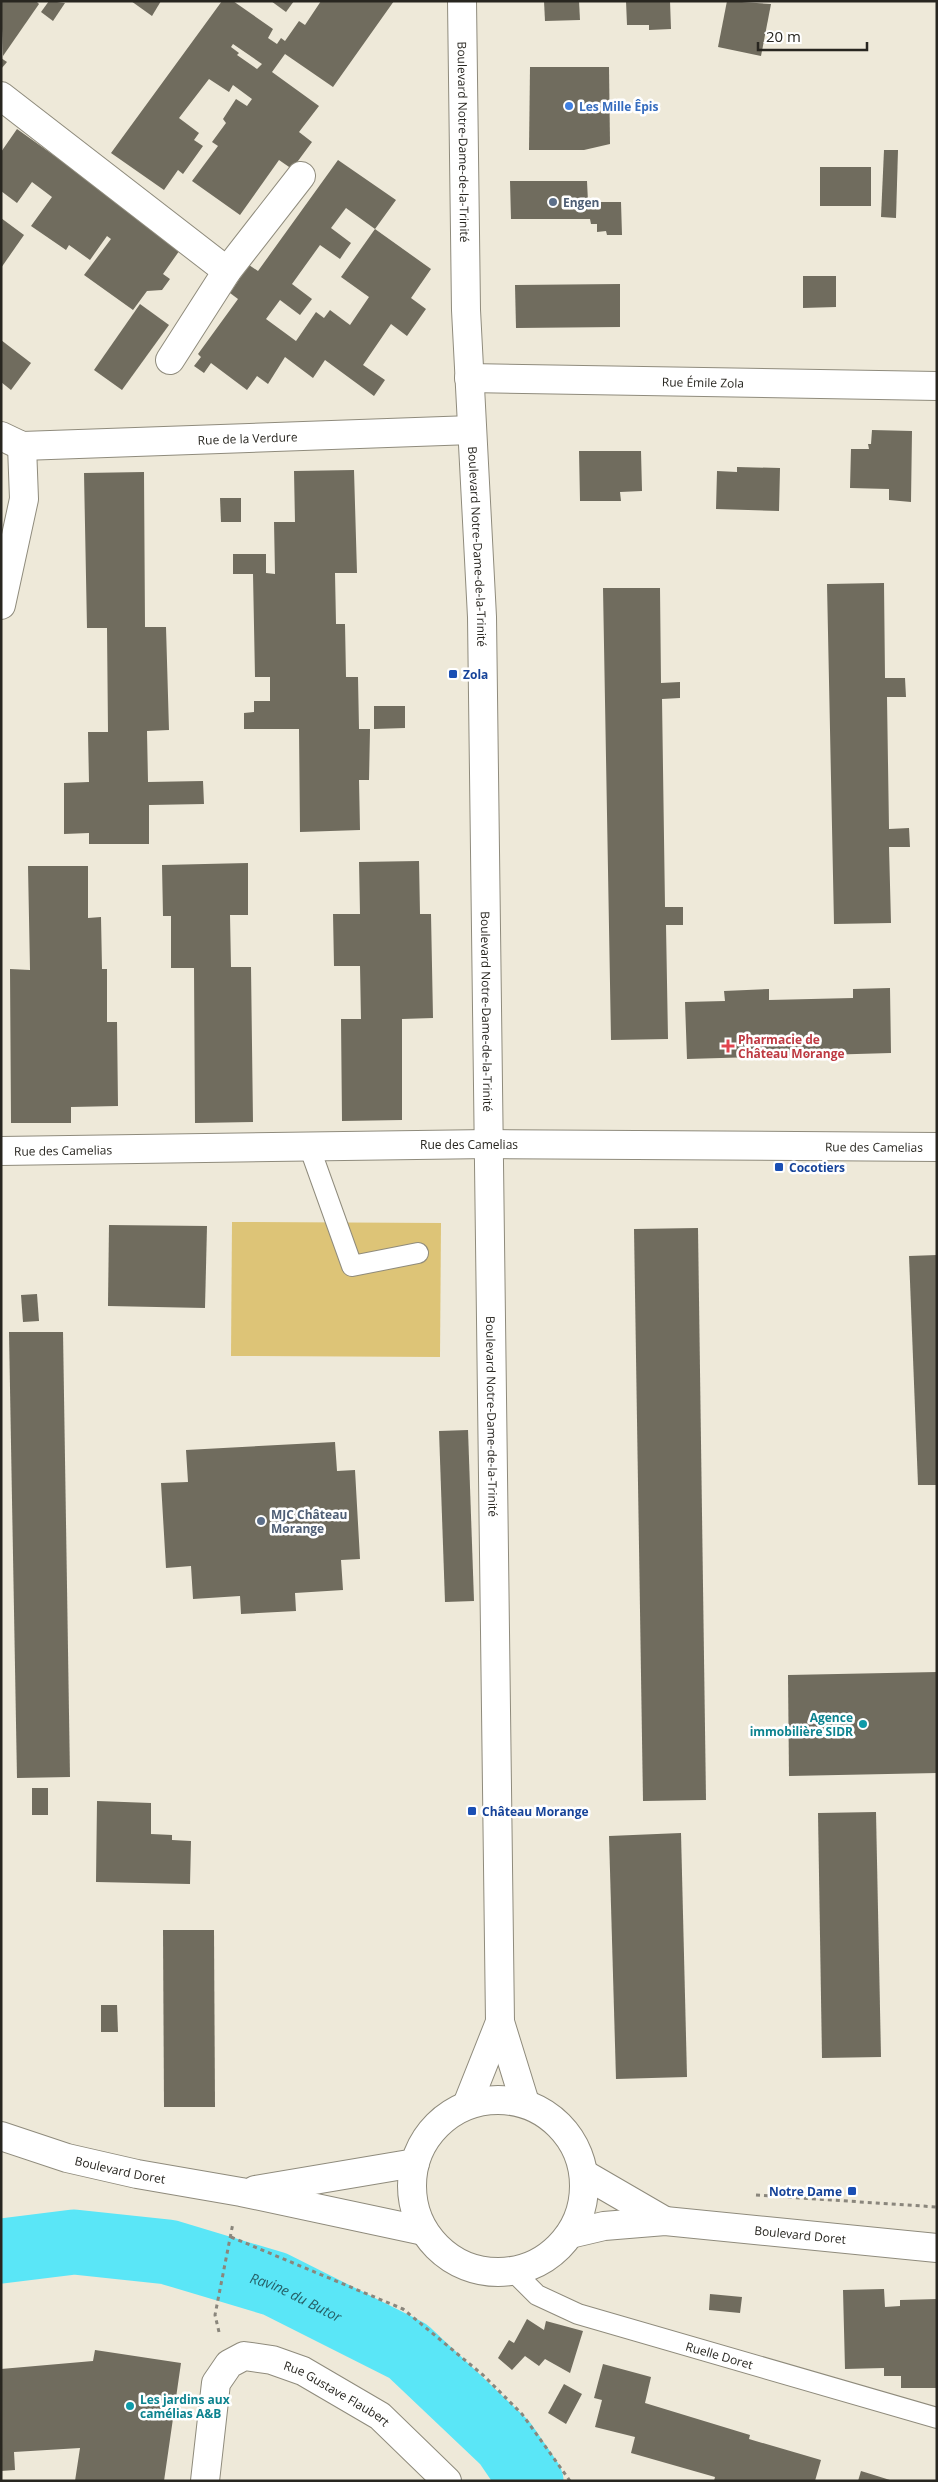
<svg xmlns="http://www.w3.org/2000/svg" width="938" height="2482" viewBox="0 0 938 2482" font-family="'Open Sans',sans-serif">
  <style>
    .green { fill: #ddc477 }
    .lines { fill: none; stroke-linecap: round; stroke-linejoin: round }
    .river { stroke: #5ae6f7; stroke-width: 65 }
    .building { fill: #706c5e; fill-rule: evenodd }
    .lane-casing { stroke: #8f8b7c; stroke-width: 22 }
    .street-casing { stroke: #8f8b7c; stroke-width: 30 }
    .secondary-casing { stroke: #8f8b7c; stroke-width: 30 }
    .path { stroke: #8a867c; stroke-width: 3; stroke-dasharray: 4 4; stroke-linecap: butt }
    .lane { stroke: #fff; stroke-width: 20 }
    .street { stroke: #fff; stroke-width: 28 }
    .secondary { stroke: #fff; stroke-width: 28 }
    .shop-dot { fill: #3f7fe0; stroke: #fff; stroke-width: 2 }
    .service-dot { fill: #5c6f8a; stroke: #fff; stroke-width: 2 }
    .transit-dot { fill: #1a4fb4; stroke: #fff; stroke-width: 2 }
    .health-dot { fill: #e0444e; stroke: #fff; stroke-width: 2 }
    .culture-dot { fill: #0f9aa8; stroke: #fff; stroke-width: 2 }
    .labels { text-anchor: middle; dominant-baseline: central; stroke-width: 5; stroke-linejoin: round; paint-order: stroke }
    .shop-label { font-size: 12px; font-weight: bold; fill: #366cbe; stroke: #fff; text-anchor: start }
    .street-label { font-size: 12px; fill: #282620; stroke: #fff }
    .service-label { font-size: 12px; font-weight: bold; fill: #4e5e75; stroke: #fff; text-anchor: start }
    .transit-label { font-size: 12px; font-weight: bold; fill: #164399; stroke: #fff; text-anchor: start }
    .health-label { font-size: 12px; font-weight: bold; fill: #be3a42; stroke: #fff; text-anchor: start }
    .culture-label { font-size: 12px; font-weight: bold; fill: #0d838f; stroke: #fff; text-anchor: end }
    .water-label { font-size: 14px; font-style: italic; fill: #266067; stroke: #fff }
  </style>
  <rect width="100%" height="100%" fill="#eee9d9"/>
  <!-- green -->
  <polygon class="green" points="232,1222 441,1223 440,1357 231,1356"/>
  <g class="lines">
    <!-- river -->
    <path class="river" id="s1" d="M1 2251 74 2242 168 2252 275 2284 408 2351 505 2443 531 2481"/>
  </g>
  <!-- building -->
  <g class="building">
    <polygon points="1,1 36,1 39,4 3,56"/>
    <polygon points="49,1 65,3 53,21 41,12"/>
    <polygon points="131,1 161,1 152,16"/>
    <path d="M222 1H233L273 29 268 38 277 44 281 38 285 41 299 21 305 25 321 1H394L333 87 285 54 272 72 319 106 299 132 312 142 292 169 279 160 240 215 192 181 218 146 212 142 226 123 223 119 236 99 247 106 252 99 233 85 229 92 209 79 179 118 199 133 194 140 203 146 183 174 178 170 164 190 111 153ZM233 44 262 64 257 69 237 55 239 53 231 47Z"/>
    <polygon points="271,1 294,1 286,12"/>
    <polygon points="544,1 579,1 580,20 545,21"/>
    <polygon points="626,1 670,1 671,29 649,30 649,25 627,25"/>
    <polygon points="727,1 771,4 761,56 718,47"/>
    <polygon points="1,58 7,62 1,69"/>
    <polygon points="530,67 609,67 610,144 584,150 529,150"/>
    <polygon points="17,129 182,247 163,274 170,279 162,290 147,291 133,310 84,275 111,239 107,236 90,260 69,245 66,250 31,226 52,197 32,182 17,203 1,191 1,152"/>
    <polygon points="884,150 898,150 896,218 881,217"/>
    <polygon points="338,160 396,200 375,229 346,208 331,228 351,243 346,250 340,259 320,245 292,284 312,299 300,315 280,300 266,319 296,341 316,312 324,318 330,310 350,325 369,297 341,277 375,229 431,269 411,298 426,309 407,336 391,324 363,365 385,380 374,396 325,360 313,378 285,357 268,384 257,376 247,390 211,363 204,373 194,366 201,357 198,354 238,299 230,293 249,265 258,271"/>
    <rect x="820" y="167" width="51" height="39"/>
    <polygon points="510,181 587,181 588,202 621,202 622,235 607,235 606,231 597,232 597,224 591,224 590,219 511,219"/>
    <polygon points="1,218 24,235 1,268"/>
    <polygon points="803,276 836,276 836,307 803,308"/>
    <polygon points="620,284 620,327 516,328 515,285"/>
    <polygon points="140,304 169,325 122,390 94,370"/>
    <polygon points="1,340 31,363 11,390 1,382"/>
    <polygon points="872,430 912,431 911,502 889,500 889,489 850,488 851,449 869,449 868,444 871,444"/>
    <polygon points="579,451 641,451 642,491 620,492 621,501 580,501"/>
    <polygon points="737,467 780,468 779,511 716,509 717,471 737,472"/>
    <polygon points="354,470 357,573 335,573 336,624 345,624 346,677 358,677 359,729 370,729 369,780 359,780 360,830 300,832 299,729 244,729 244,713 254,712 254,701 270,701 270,677 255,677 253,574 233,574 233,554 266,554 266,573 275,574 274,522 295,522 294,471"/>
    <polygon points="144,472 145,627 166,627 169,730 147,731 148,782 203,781 204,804 149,805 149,844 89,844 89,833 64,834 64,783 89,782 88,732 108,732 107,628 87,628 84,473"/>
    <polygon points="220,498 241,498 241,522 221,522"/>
    <polygon points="884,583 885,678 905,678 906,697 887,697 889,829 909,828 910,847 889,847 891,923 834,924 827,584"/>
    <polygon points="603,588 660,588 661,683 680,682 680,698 662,699 665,907 683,907 683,925 666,925 668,1039 611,1040"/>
    <polygon points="374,706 405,706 405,728 374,729"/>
    <polygon points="419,861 420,914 431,914 433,1018 402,1019 402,1120 342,1121 341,1019 361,1019 360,966 334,966 333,914 360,914 359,862"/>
    <polygon points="248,863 248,915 230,915 231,967 251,967 253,1122 195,1123 194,968 171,968 171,916 163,916 162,865"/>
    <polygon points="28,866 88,866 88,918 101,917 102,969 107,969 107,1022 117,1022 118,1106 71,1107 71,1123 11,1123 10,969 30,970"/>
    <polygon points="890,988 891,1053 687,1059 685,1002 725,1001 724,991 769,989 769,1000 853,998 853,989"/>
    <polygon points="109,1225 207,1226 205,1308 108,1306"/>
    <polygon points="698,1228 706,1800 643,1801 634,1229"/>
    <polygon points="937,1255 937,1485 918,1485 909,1256"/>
    <polygon points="37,1294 39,1321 23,1322 21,1295"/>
    <polygon points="9,1332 63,1332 70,1777 17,1778"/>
    <polygon points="468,1430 474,1601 445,1602 439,1431"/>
    <polygon points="335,1442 337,1471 355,1470 360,1559 341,1560 343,1590 295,1593 296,1611 241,1614 240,1596 193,1599 191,1566 166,1568 161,1483 188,1482 186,1450"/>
    <polygon points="937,1672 937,1773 789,1776 788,1675"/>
    <rect x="32" y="1788" width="16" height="27"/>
    <polygon points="97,1801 151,1803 151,1834 172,1835 172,1840 191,1841 190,1884 96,1882"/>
    <polygon points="876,1812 881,2057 822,2058 818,1813"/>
    <polygon points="681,1833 687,2077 616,2079 609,1836"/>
    <polygon points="163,1930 214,1930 215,2107 164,2107"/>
    <polygon points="101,2005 117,2005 118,2032 101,2032"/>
    <polygon points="884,2289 885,2307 900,2306 900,2300 937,2299 937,2388 901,2388 901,2376 884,2376 884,2368 845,2369 843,2290"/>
    <polygon points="710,2294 742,2297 740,2313 709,2310"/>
    <polygon points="527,2319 544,2330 546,2321 583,2331 570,2373 545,2359 539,2366 525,2356 512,2370 498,2358 509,2340 514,2343"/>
    <polygon points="95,2350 181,2363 164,2481 75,2481 80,2448 14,2452 15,2470 1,2471 1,2369 93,2361"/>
    <polygon points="603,2364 651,2377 645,2403 750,2435 749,2439 821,2460 815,2481 714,2481 715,2477 631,2453 635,2437 595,2427 602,2400 594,2398"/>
    <polygon points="564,2384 582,2394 566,2424 548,2413"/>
    <polygon points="861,2471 890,2480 890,2481 858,2481"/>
  </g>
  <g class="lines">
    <!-- lane casing -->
    <g class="lane-casing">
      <g id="lane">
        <polyline points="309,1146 352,1266 418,1253"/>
        <path id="s2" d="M514 2272 537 2295 578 2314 937 2418"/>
      </g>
    </g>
    <!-- street casing -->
    <g class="street-casing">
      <g id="street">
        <polyline points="1,96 227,271"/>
        <polyline points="170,360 227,271 301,176"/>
        <path id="s3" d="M469 378 937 386"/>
        <path id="s4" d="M1 436 22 446 472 430"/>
        <polyline points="1,605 24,499 22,446"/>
        <path id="s5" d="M1 1151 489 1144"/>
        <path id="s6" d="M205 2481 216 2383 229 2364 244 2356 272 2360 303 2371 380 2416 447 2481"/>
      </g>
    </g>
    <!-- secondary casing -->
    <g class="secondary-casing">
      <g id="secondary">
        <path id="s7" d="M462 1 466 310 482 617 500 2022 525 2103"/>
        <path id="s8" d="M489 1144 937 1147"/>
        <circle cx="498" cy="2186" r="86"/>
        <polyline points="467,2105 500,2022"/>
        <path id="s9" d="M1 2136 67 2158 137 2174 241 2192 424 2231"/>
        <polyline points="584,2174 665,2221"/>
        <polyline points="255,2190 415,2163"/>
        <path id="s10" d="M570 2234 604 2226 665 2221 937 2248"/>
      </g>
    </g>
    <!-- path -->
    <g class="path">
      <polyline points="756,2195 937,2207"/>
      <polyline points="231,2237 403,2309 483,2375 522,2414 570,2481"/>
      <polyline points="219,2332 215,2315 233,2223"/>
    </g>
    <!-- lane -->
    <use href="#lane" class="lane"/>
    <!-- street -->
    <use href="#street" class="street"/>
    <!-- secondary -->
    <use href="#secondary" class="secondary"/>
  </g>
  <!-- markers -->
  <circle class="shop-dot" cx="569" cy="106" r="5"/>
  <g class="service-dot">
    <circle cx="553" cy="202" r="5"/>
    <circle cx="261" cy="1521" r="5"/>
  </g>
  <g class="transit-dot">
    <rect x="448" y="669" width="10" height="10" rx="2.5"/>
    <rect x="774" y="1162" width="10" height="10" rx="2.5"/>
    <rect x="467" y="1806" width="10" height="10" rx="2.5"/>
    <rect x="847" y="2186" width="10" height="10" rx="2.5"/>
  </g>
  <path class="health-dot" d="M725.5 1038.5h5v5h5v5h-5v5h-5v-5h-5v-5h5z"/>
  <g class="culture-dot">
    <circle cx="863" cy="1724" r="5"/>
    <circle cx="130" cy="2406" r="5"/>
  </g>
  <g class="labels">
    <!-- shop labels -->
    <g class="shop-label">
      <text x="579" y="106">Les Mille Êpis</text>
    </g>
    <!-- street labels -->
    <g class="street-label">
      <text stroke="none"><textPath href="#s7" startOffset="141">Boulevard Notre-Dame-de-la-Trinité</textPath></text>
      <text stroke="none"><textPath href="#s3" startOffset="234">Rue Émile Zola</textPath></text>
      <text stroke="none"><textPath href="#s4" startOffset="249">Rue de la Verdure</textPath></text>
      <text stroke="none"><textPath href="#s7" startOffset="546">Boulevard Notre-Dame-de-la-Trinité</textPath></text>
      <text stroke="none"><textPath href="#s7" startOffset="1011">Boulevard Notre-Dame-de-la-Trinité</textPath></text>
      <text x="469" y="1144">Rue des Camelias</text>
      <text stroke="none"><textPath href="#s8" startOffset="385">Rue des Camelias</textPath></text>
      <text stroke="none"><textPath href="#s5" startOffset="62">Rue des Camelias</textPath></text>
      <text stroke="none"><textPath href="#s7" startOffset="1416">Boulevard Notre-Dame-de-la-Trinité</textPath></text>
      <text stroke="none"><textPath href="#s9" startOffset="124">Boulevard Doret</textPath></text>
      <text stroke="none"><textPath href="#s10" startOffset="232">Boulevard Doret</textPath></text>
      <text stroke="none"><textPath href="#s2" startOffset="225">Ruelle Doret</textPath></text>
      <text stroke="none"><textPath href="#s6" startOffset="240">Rue Gustave Flaubert</textPath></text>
    </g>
    <!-- service labels -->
    <g class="service-label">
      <text x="563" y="202">Engen</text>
      <text x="271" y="1514">MJC Château<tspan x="271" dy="14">Morange</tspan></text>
    </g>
    <!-- transit labels -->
    <g class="transit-label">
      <text x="463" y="674">Zola</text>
      <text x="789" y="1167">Cocotiers</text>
      <text x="482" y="1811">Château Morange</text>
      <text x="842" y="2191" text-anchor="end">Notre Dame</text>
    </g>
    <!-- health labels -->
    <g class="health-label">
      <text x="738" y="1039">Pharmacie de<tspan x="738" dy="14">Château Morange</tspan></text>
    </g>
    <!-- culture labels -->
    <g class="culture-label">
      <text x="853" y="1717">Agence<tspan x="853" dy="14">immobilière SIDR</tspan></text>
      <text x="140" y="2399" text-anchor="start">Les jardins aux<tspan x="140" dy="14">camélias A&amp;B</tspan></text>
    </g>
    <!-- water labels -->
    <g class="water-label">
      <text stroke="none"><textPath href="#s1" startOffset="304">Ravine du Butor</textPath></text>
    </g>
  </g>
  <!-- border -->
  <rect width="938" height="2482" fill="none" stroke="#282620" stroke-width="5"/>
  <!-- scale -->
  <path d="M758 42v8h109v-8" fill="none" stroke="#282620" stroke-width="2.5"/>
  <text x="766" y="42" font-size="15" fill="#282620" stroke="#ffffff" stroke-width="4" paint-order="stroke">20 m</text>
</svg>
